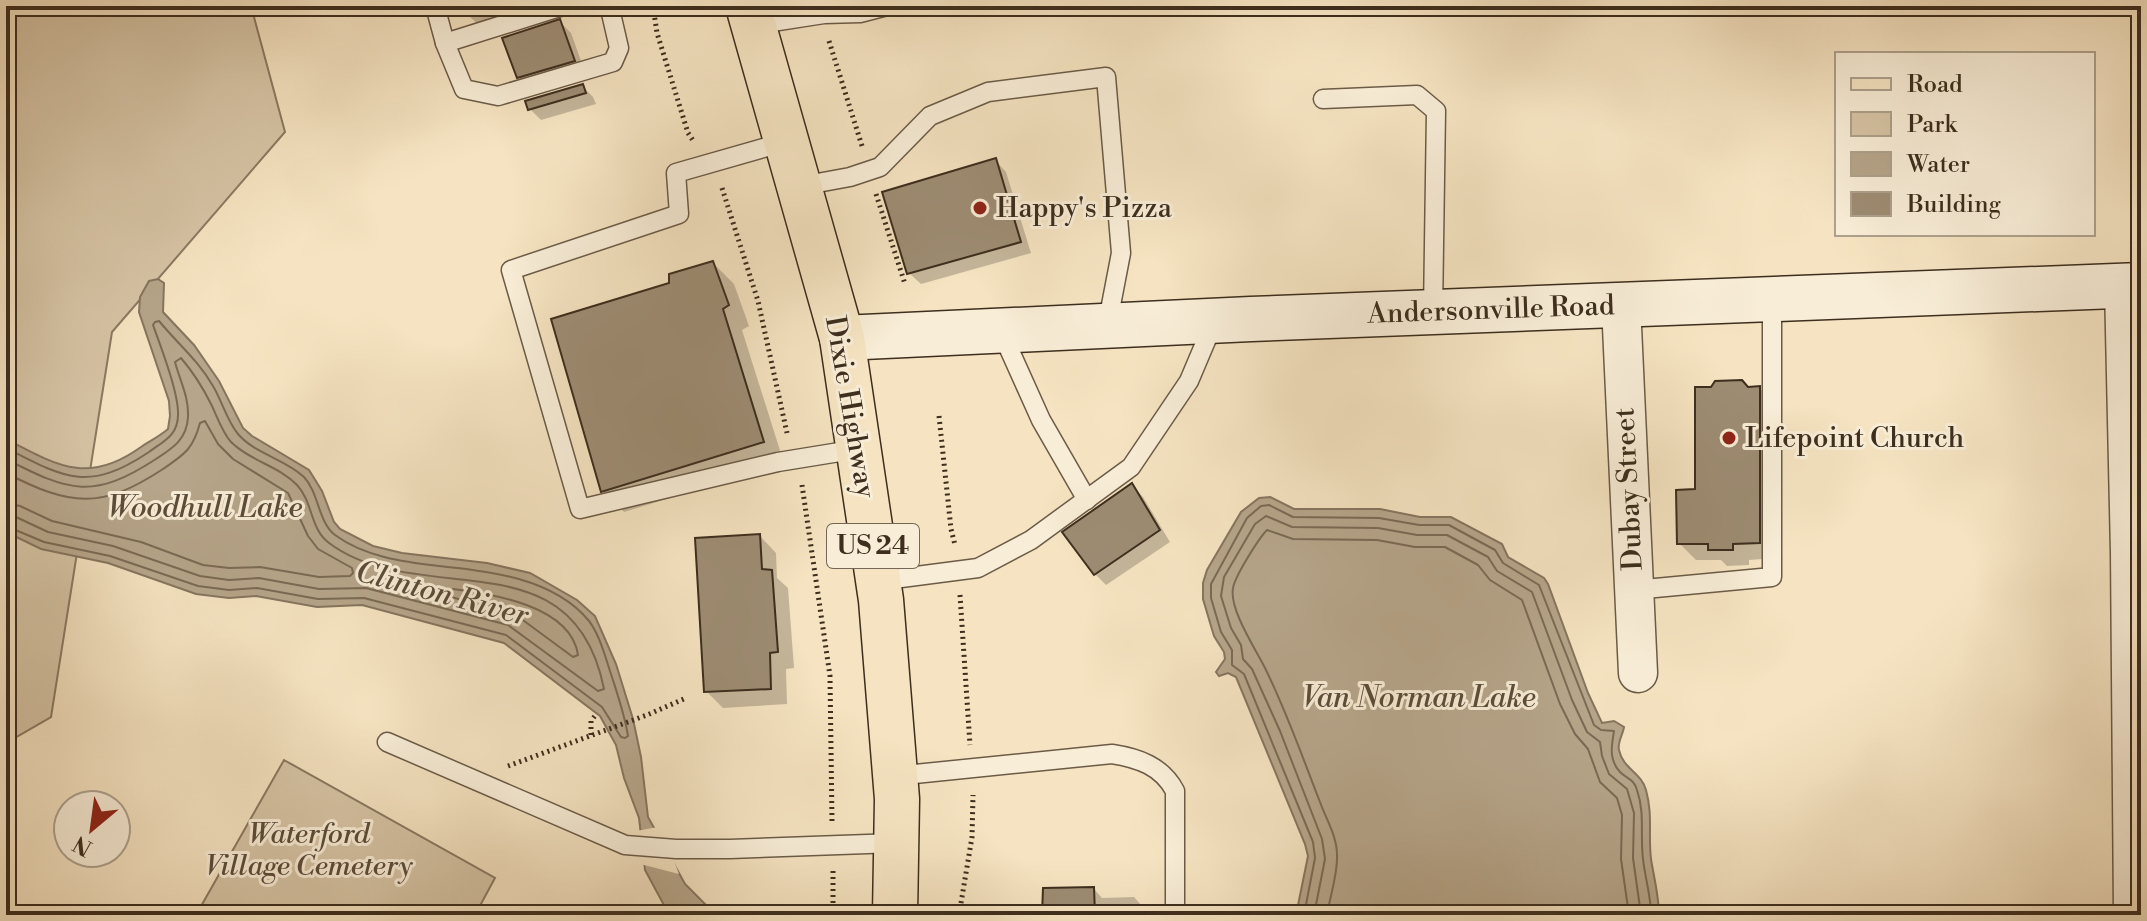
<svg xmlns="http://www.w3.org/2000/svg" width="2147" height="921" viewBox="0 0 2147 921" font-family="'Libre Bodoni',serif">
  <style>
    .green { fill: #d6c4a5; stroke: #8a7962; stroke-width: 2 }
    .water { fill: #b6a58a; stroke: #86755f; stroke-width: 2 }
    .pier { fill: #f5e3c1 }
    .shadow { fill: #0003 }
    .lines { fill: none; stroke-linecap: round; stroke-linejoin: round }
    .shore { stroke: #7a6a54; stroke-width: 2 }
    .building { fill: #9d8c73; stroke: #3d2e1e; stroke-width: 2 }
    .lane-casing { stroke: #6b5b47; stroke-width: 21 }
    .street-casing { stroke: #6b5b47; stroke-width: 41 }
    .secondary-casing { stroke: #3d2e1e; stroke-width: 47 }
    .primary-casing { stroke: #3d2e1e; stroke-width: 47 }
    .path { stroke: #3d2e1e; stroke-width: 5; stroke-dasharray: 2 4; stroke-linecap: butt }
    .lane { stroke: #f8edd7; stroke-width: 18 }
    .street { stroke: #f8edd7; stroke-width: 38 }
    .secondary { stroke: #f8edd7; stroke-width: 44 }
    .primary { stroke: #f5e3c1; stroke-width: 44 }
    .poi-dot { fill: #8f2418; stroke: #f8edd7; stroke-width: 3 }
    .labels { text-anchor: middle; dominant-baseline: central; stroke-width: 6; stroke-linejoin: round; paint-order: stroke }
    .shield { fill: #f8edd7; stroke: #756756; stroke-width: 2 }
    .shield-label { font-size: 26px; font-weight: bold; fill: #3d2e1e }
    .poi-label { font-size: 28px; fill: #3d2e1e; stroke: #f8edd7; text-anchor: start }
    .street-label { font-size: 28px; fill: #3d2e1e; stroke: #f8edd7 }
    .park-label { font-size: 28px; font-style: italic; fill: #5c4c39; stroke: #f8edd7 }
    .water-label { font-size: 30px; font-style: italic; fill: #5b4c39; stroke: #f8edd7 }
  </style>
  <rect width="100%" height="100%" fill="#f5e3c1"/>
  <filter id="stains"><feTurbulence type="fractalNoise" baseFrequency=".0025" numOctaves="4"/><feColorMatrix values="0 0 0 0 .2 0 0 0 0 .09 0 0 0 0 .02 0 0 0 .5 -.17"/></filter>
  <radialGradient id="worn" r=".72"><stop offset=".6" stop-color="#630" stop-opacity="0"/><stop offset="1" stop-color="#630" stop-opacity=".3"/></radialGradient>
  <!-- green -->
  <g class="green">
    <polygon points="6,6 251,6 285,132 112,332 51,717 6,743"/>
    <polygon points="284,760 495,878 475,915 196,915"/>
  </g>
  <!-- water -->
  <g class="water">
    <path d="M158 279 164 283 163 312 194 345 219 381 243 428 252 436 309 470 322 491 334 522 340 529 373 546 402 553 487 563 530 573 577 600 595 616 616 664 633 719 641 757 648 817 685 884 716 915H672L666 909 645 870 639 818 624 778 616 745 600 716 504 643 362 605 317 607 256 596 229 598 196 594 108 563 41 549 6 532V439C58 466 88 485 141 447 150 441 160 436 168 429L170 416 169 401 139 312 140 297 149 281Z"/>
    <path d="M1270 497 1294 509H1380L1420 517H1451L1502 544 1508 557 1544 578 1548 584 1588 693 1602 723 1614 721 1624 727C1623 734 1617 743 1619 750 1623 769 1641 772 1646 790 1653 815 1648 834 1651 859 1654 878 1659 896 1659 915H1296L1308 856 1305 844 1236 677 1228 673 1219 676 1216 672 1225 659 1224 652 1214 636 1203 599V583L1207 570 1241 512 1259 498Z"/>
  </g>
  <!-- pier -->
  <polygon class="pier" points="658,827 668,845 679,874 640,864 636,831"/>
  <!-- shadow -->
  <g class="shadow">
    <polygon points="466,6 569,6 485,31 468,15"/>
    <polygon points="560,22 571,33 585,72 530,88 518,77"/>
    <polygon points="582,86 593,97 596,104 541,120 530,109"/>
    <polygon points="995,160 1006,172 1031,253 921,284 909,273"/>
    <polygon points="713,263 734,284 749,326 742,330 784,463 624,512 603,491 671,285"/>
    <polygon points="1759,388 1776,404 1776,558 1749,560 1749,565 1727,566 1721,560 1696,560 1679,543 1697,491 1748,389"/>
    <polygon points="1132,485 1143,497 1170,542 1106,585 1095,574"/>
    <polygon points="760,536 776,553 777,578 788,588 794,668 786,669 787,704 723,708 706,691"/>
    <polygon points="1094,889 1102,898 1134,897 1150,915 1044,915"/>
  </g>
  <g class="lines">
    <!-- shore -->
    <g class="shore">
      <path d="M6 448C66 479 89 492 149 452 164 441 178 435 178 415 179 394 161 347 153 325L155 322 159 321C177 343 198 360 213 386 222 401 227 421 238 434 255 454 285 459 304 477 319 493 318 522 335 535 365 557 404 562 439 566 489 571 554 578 589 621 600 635 606 660 612 677 618 696 625 716 628 736L625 738 621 737 602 707 506 635 364 598 318 599 257 588 229 590 198 586 110 556 44 542 6 526"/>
      <path d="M6 459C70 492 93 500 156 459 173 448 187 439 188 417 189 397 180 381 175 362L181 358C193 372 203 388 211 404 217 416 222 432 231 442 250 461 279 466 297 485 313 502 310 529 329 543 420 611 573 533 604 689L598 691 508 625 366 588 319 589 259 578 229 580 200 576 113 546 48 532 16 517 6 515"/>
      <path d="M6 473C70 506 101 510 163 469 185 454 193 449 200 423L205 421 218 444 233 459 288 493 308 536 318 549 352 568 353 573 350 576 319 577 260 567 229 568 203 565 141 542 52 521 20 506 6 503"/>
      <path d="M453 589C493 594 571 606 578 655L573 657 516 615 451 597 449 592Z"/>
      <path d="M1304 915 1315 858 1313 842 1244 674 1232 665V650L1221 632 1211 598V584L1247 518 1261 506 1269 505 1293 517 1379 518 1419 525H1449L1495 550 1503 563 1539 585 1594 725 1601 730 1614 731C1612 745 1608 759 1620 772 1627 779 1634 779 1637 790 1645 813 1640 834 1643 859 1645 878 1651 896 1651 915"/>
      <polyline points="1314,915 1325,859 1322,839 1280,731 1252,669 1243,659 1241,645 1231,628 1221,596 1224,577 1255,524 1266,516 1292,527 1378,528 1417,535 1447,535 1488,557 1497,571 1532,592 1572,700 1587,732 1600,742 1602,756 1609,774 1627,789 1634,813 1633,858 1641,915"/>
      <path d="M1327 915C1330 896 1338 874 1337 855 1337 836 1326 819 1320 802 1302 756 1286 710 1264 666 1255 648 1229 609 1233 588 1235 576 1259 538 1267 530L1293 539 1377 540 1415 547H1445L1478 565 1490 580 1522 600 1560 704 1575 734 1588 749 1600 782 1617 798 1622 815 1621 859 1629 915"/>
    </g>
  </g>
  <!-- building -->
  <g class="building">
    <polygon points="560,19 575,61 517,78 502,38"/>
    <polygon points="583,84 586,93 528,110 525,101"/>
    <polygon points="996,158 1021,242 907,274 882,192"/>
    <polygon points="713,261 729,305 723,309 764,442 601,492 551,319 669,283 669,274"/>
    <polygon points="1742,380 1748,387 1760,386 1760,543 1733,544 1733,550 1708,550 1708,544 1677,544 1676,490 1695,489 1695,387 1711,387 1715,381"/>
    <polygon points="1132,483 1160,530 1094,575 1062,532"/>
    <polygon points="760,534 762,569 772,570 778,652 770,653 771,689 704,692 695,538"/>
    <polygon points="1094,887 1095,915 1042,915 1043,888"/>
  </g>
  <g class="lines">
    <!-- lane casing -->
    <g class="lane-casing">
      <g id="lane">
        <polyline points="435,6 445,43 563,6"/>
        <polyline points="754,25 824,14 860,13 887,6"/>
        <polyline points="445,43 464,89 498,96 613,62 619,48 610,9"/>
        <polyline points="1323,99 1417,95 1436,111 1433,312"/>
        <polyline points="788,141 676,173 679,214 511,270 580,509 778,462 858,449"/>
        <polyline points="801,186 850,177 880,167 930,116 988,92 1106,77 1121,253 1107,326"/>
        <polyline points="1001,331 1041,420 1087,500"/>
        <polyline points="878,581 978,568 1031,540 1131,467 1189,381 1214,322"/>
        <polyline points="1634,590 1772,577 1772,299"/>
        <polyline points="387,742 625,845 676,849 730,849 896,843"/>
        <path d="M895 776 1112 754C1138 758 1162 766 1175 791V915"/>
      </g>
    </g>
    <!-- street casing -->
    <g class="street-casing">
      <g id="street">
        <polyline points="2124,286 2130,553 2133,915"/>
        <polyline points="1621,305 1638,673"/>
      </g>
    </g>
    <!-- secondary casing -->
    <g class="secondary-casing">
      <polyline id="secondary" points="842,338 1251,319 2141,285"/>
    </g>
    <!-- primary casing -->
    <g class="primary-casing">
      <polyline id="primary" points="748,6 842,338 881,600 897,799 895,915"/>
    </g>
    <!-- path -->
    <g class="path">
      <polyline points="653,6 657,33 688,133 694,142"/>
      <polyline points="829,41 862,146"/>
      <polyline points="722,188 758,301 787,433"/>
      <polyline points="876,194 905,284"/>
      <polyline points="939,416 951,529 955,545"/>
      <polyline points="802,485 830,676 832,821"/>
      <polyline points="960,595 970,745"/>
      <polyline points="591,735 591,721 597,713"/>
      <polyline points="508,766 647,715 686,698"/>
      <polyline points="833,915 833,871"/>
      <polyline points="959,915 972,837 973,795"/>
    </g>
    <!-- lane -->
    <use href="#lane" class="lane"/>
    <!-- street -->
    <use href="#street" class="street"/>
    <!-- secondary -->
    <use href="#secondary" class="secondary"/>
    <!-- primary -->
    <use href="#primary" class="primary"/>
  </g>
  <!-- markers -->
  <g class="poi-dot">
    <circle cx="980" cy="208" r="8"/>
    <circle cx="1729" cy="438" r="8"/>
  </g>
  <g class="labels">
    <!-- shield labels -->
    <rect class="shield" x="827" y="524" width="92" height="44" rx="6"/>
    <g class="shield-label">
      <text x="873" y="546">US 24</text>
    </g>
    <!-- poi labels -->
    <g class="poi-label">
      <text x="996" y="208">Happy's Pizza</text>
      <text x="1745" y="438">Lifepoint Church</text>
    </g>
    <!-- street labels -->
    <g class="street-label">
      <text transform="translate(1491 310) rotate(-2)">Andersonville Road</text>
      <text transform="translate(850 407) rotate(80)">Dixie Highway</text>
      <text transform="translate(1629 489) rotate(-93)">Dubay Street</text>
    </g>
    <!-- park labels -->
    <g class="park-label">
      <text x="309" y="834">Waterford<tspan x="309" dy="32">Village Cemetery</tspan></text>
    </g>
    <!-- water labels -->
    <g class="water-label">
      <text x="205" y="508">Woodhull Lake</text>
      <text transform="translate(442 594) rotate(15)">Clinton River</text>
      <text x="1419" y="698">Van Norman Lake</text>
    </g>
  </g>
  <!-- margin -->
  <rect width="2147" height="921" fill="none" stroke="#f5e3c1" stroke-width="32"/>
  <rect x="8" y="8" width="2131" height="905" fill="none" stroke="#3d2e1e" stroke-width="4"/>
  <rect x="16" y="16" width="2115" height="889" fill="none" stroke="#3d2e1e" stroke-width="2"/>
  <!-- legend -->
  <rect x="1835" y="52" width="260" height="184" fill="#f8edd7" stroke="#ada18d" stroke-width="2"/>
  <rect x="1851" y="78" width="40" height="12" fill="#f5e3c1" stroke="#ada18d" stroke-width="2"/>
  <text x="1907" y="92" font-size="24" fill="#3d2e1e">Road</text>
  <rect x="1851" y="112" width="40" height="24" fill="#d6c4a5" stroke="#ada18d" stroke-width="2"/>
  <text x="1907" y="132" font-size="24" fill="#3d2e1e">Park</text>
  <rect x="1851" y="152" width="40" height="24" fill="#b6a58a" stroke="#ada18d" stroke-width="2"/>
  <text x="1907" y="172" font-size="24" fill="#3d2e1e">Water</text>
  <rect x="1851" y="192" width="40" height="24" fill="#9d8c73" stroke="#ada18d" stroke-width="2"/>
  <text x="1907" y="212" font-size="24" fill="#3d2e1e">Building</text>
  <!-- north arrow -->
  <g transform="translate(92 829) rotate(209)"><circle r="38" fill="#f8edd7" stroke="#ada18d" stroke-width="2"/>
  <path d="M0-6L14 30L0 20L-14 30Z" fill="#8f2418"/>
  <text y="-12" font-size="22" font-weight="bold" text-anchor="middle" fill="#3d2e1e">N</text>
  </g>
  <rect width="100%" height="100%" filter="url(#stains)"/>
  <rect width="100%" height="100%" fill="url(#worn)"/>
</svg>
